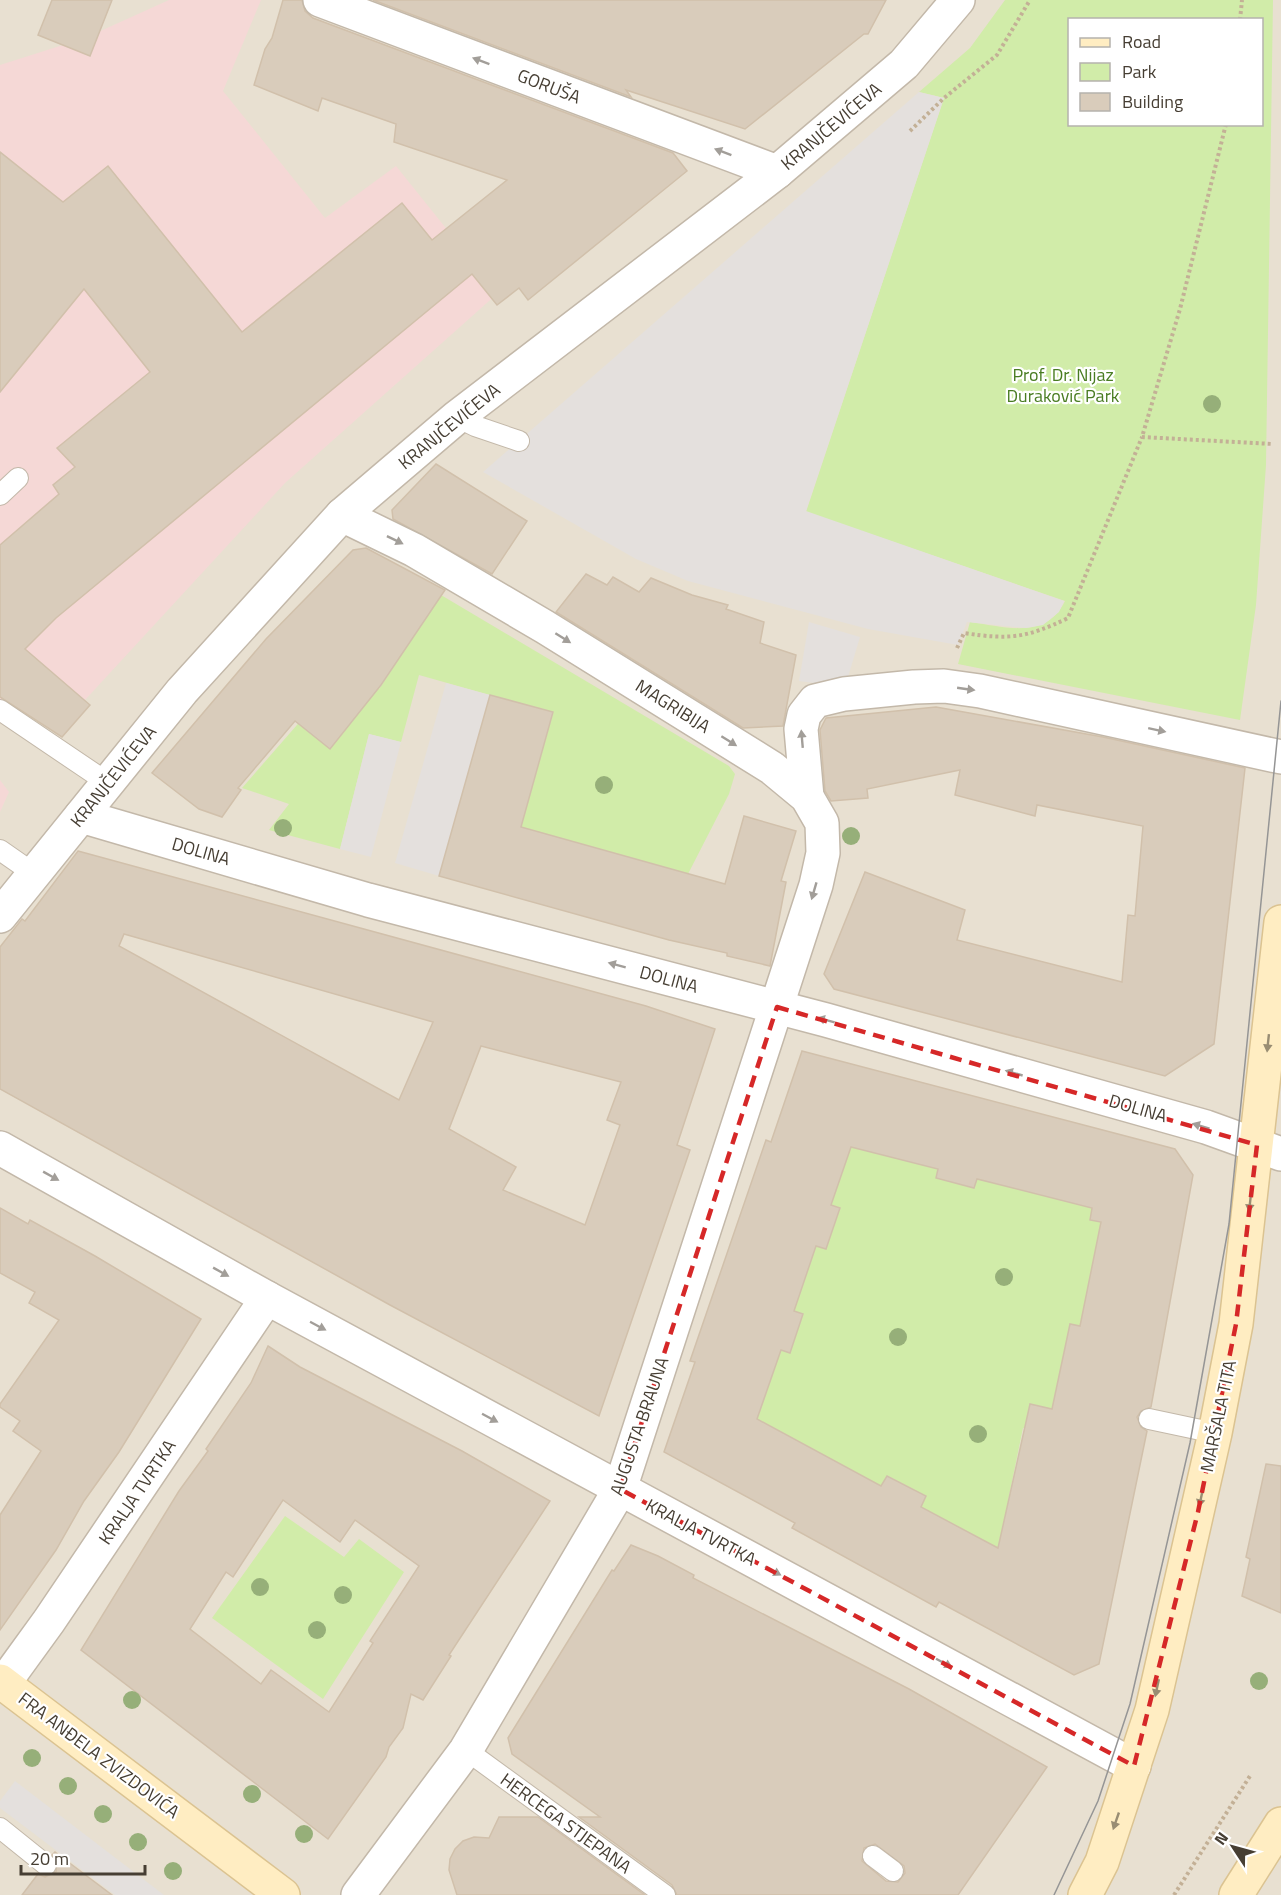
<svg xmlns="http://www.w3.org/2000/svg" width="1281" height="1895" viewBox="0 0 1281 1895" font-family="'Titillium Web',sans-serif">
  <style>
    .residential { fill: #e8e0d1; fill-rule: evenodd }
    .medical { fill: #f5d8d6 }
    .green { fill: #d1eca9; fill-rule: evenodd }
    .parking { fill: #e4e0dd }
    .building { fill: #d9ccbb; stroke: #d1c0ab; stroke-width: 1.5; fill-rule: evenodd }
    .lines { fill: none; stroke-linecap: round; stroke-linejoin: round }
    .lane-casing { stroke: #c3b8a9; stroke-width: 22 }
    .street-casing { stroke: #c3b8a9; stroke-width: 36 }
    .secondary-casing { stroke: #dbc391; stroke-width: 36 }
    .path { stroke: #c3b096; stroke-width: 4; stroke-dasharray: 3 3; stroke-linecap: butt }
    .lane { stroke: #fff; stroke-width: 20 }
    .street { stroke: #fff; stroke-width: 33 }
    .secondary { stroke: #ffedc2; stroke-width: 33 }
    .tram { stroke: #959595; stroke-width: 1.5 }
    .tree { fill: #96af79 }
    .oneway { fill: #a29e99 }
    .oneway2 { fill: #998d73 }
    .marked { fill: none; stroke: #d62828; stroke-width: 4.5; stroke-dasharray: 12 8; stroke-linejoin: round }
    .labels { text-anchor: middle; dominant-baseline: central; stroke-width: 4.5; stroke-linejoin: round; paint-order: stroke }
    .street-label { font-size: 18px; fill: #463e33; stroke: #fff }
    .park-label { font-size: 18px; fill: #497c22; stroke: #fff }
  </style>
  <rect width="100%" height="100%" fill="#f3eee4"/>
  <!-- residential -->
  <path class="residential" d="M0 0H1281V1895H0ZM1070 20H1262V124H1070Z"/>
  <!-- medical -->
  <g class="medical">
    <polygon points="169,0 261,0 223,91 325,218 396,166 498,293 285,483 61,726 14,692 0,710 0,65 85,38"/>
    <polygon points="0,780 9,792 0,812"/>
  </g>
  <!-- green -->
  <g class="green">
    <path d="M1005 0H1273L1266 465 1256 605 1240 720 958 664 970 622C1006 627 1046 640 1065 601L806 512 944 98 919 92 970 48ZM1070 20H1262V124H1070Z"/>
    <polygon points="441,595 729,766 735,774 729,794 688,874 521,827 553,713 419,675 401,742 369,734 340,849 269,830 289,804 242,788 317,702 364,680 379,689"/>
    <polygon points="851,1147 938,1169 936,1178 974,1188 977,1179 1092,1208 1090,1220 1101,1222 1080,1326 1070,1324 1061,1367 1059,1435 1023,1428 1008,1501 1044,1508 1032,1567 921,1507 926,1496 888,1476 881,1486 757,1419 781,1350 790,1352 803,1315 794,1311 816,1246 826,1248 840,1209 831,1205"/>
    <polygon points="285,1516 344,1557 359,1539 404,1572 323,1699 212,1618"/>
  </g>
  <!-- parking -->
  <g class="parking">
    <polygon points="919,92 944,98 806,511 1064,601 1059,612 1043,625 1026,628 967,622 958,645 868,629 688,581 636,559 483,472"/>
    <polygon points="809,622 860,637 845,687 799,681"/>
    <polygon points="446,683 490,695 439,876 395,863"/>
    <polygon points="369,734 401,742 371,857 340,849"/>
    <polygon points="15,1781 164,1895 115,1895 0,1808 0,1801"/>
  </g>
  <!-- building -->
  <g class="building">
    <polygon points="52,0 112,0 90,56 38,35"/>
    <polygon points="283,0 302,0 305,11 313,18 673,153 687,171 528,300 519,288 497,305 472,274 56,618 25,649 90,705 62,737 0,697 0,545 59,494 53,485 75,467 57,448 150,372 84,289 0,392 0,152 63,202 108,166 242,332 402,203 432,240 507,180 394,142 396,124 322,98 318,111 254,85 265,49 272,38"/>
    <polygon points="373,0 886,0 868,34 864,34 745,129 626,90 631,97"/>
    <polygon points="436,464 527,521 492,574 393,519 392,510"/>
    <polygon points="366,548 445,590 381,685 330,749 295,721 238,788 241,790 222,817 199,809 152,773 266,639 353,550"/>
    <polygon points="586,574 607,585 613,577 639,592 651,578 692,595 728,605 726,609 764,622 760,643 796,655 783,726 743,728 556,612"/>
    <polygon points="490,695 553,712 521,827 725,884 744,816 796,831 781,881 786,882 770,966 727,956 727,953 669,940 439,876"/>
    <polygon points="936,707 1103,737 1245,768 1214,1044 1165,1076 834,989 824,974 865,872 965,910 957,940 1122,982 1128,915 1135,916 1143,826 1037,805 1035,816 955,795 960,770 867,789 868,798 831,801 825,791 820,730 826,718"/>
    <path d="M78 851 646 1006 715 1029 677 1145 690 1150 599 1416 390 1305 0 1089V947L22 919 25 921ZM124 934 433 1022 399 1100 119 946ZM481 1046 621 1082 607 1120 620 1125 585 1225 503 1190 516 1167 449 1129Z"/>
    <path d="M802 1051 1175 1149 1193 1175 1151 1407 1141 1411 1137 1417 1141 1427 1147 1431 1099 1664 1074 1675 939 1602 936 1607 792 1528 795 1523 664 1452 695 1362 690 1361 766 1140 771 1142ZM851 1147 938 1169 936 1178 974 1188 977 1179 1092 1208 1090 1220 1101 1222 1080 1326 1070 1324 1052 1409 1030 1404 998 1548 921 1507 926 1496 887 1476 881 1486 757 1419 781 1350 790 1353 803 1314 794 1311 816 1246 826 1249 840 1208 831 1205Z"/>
    <polygon points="0,1208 28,1224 30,1220 95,1256 201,1319 119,1452 84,1501 56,1550 0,1630 0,1515 41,1451 13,1431 20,1421 0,1407 0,1404 59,1320 29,1303 35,1292 0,1273"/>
    <path d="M268 1346 300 1367 462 1451 550 1501 449 1655 451 1656 423 1700 411 1694 403 1728 389 1747 386 1757 328 1839 81 1650 179 1491 208 1451 206 1449 251 1383ZM283 1500 340 1542 355 1520 419 1566 370 1641 373 1643 329 1712 271 1670 261 1684 190 1629 226 1572 233 1577Z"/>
    <polygon points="1266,1464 1281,1466 1281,1613 1242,1596 1250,1559 1246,1557"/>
    <path d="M631 1545 658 1556 694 1575 693 1578 909 1689 1047 1767 958 1895H677L672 1885 579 1817H600L512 1754 508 1738 612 1570 614 1571ZM875 1844 904 1866 905 1873 898 1882 886 1881 862 1861 864 1848Z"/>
    <polygon points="499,1817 538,1817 645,1895 457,1895 449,1870 450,1859 455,1849 463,1841 474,1837 489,1838"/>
    <polygon points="55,1852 112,1895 22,1895 38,1874 45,1877 56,1872 57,1861 52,1855"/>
  </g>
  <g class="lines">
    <!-- lane casing -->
    <g class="lane-casing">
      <g id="lane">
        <polyline points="457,417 475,426 519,441"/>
        <polyline points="0,495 18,478"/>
        <polyline points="0,710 108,783"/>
        <polyline points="0,850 33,873"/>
        <polyline points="1149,1419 1215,1433"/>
        <polyline points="466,1750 665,1895"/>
        <polyline points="0,1828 46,1865"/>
        <polyline points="873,1856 893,1871"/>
      </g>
    </g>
    <!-- street casing -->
    <g class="street-casing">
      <g id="street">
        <polyline points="320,0 777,172"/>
        <polyline points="342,515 414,550 545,627 772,768 807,797 822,823 823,853 816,885 620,1489 466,1750 358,1895"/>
        <polyline points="807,797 801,729 804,715 815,701 844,694 914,687 944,686 980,691 1281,757"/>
        <polyline points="81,816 368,900 826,1020 1206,1127 1281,1154"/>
        <polyline points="0,916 182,691 342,515 457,417 777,172 904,64 958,0"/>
        <polyline points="0,1148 267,1298 1134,1766"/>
        <polyline points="4,1683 49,1621 267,1298"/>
      </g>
    </g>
    <!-- secondary casing -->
    <g class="secondary-casing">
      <g id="secondary">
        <polyline points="0,1681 283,1895"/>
        <polyline points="1085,1895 1102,1862 1152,1710 1215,1433 1236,1324 1281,922"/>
        <polyline points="1236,1895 1281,1824"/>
      </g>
    </g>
    <!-- path -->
    <g class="path">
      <polyline points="1240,20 1242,0"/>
      <polyline points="1226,124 1180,309 1142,437 1273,444"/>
      <polyline points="910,131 944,98 997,55 1030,0"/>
      <path d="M957 648 964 633C1009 640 1027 638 1068 618L1142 437"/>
      <polyline points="1174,1895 1250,1776"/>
    </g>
    <!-- lane -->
    <use href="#lane" class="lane"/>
    <!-- street -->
    <use href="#street" class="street"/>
    <!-- secondary -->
    <use href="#secondary" class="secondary"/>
    <!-- tram -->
    <polyline class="tram" points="1054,1895 1098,1801 1130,1704 1190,1443 1229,1224 1281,701"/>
  </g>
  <!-- trees -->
  <g class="tree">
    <circle cx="1212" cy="404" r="9"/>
    <circle cx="604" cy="785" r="9"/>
    <circle cx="283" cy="828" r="9"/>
    <circle cx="851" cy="836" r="9"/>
    <circle cx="1004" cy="1277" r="9"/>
    <circle cx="898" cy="1337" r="9"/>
    <circle cx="978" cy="1434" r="9"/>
    <circle cx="260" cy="1587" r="9"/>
    <circle cx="343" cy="1595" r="9"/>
    <circle cx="317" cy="1630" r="9"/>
    <circle cx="1259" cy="1681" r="9"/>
    <circle cx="132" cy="1700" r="9"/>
    <circle cx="32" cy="1758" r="9"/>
    <circle cx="68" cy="1786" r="9"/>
    <circle cx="252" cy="1794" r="9"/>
    <circle cx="103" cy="1814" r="9"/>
    <circle cx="304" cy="1834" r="9"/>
    <circle cx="138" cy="1842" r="9"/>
    <circle cx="173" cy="1871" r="9"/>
  </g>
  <!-- one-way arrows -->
  <defs><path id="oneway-solid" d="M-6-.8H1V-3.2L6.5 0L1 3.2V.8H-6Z" transform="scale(1.5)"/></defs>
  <g class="oneway">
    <use href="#oneway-solid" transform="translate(481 61) rotate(-159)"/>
    <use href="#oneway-solid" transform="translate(723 152) rotate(-159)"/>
    <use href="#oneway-solid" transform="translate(395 540) rotate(26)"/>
    <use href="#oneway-solid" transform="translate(563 638) rotate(32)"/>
    <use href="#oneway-solid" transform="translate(966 689) rotate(8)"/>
    <use href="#oneway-solid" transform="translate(1157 730) rotate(12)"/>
    <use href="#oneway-solid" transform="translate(802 739) rotate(-95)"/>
    <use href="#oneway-solid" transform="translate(729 741) rotate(32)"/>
    <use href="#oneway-solid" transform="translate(814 891) rotate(106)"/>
    <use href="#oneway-solid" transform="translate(617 965) rotate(-165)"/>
    <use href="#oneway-solid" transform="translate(826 1020) rotate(-165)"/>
    <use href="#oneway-solid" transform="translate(1014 1073) rotate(-164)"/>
    <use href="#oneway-solid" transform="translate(1201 1126) rotate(-163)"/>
    <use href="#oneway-solid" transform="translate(51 1176) rotate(29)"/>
    <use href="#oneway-solid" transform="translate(221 1272) rotate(29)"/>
    <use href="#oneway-solid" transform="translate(318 1326) rotate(28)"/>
    <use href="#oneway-solid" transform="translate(490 1418) rotate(28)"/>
    <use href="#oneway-solid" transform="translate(773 1571) rotate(28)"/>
    <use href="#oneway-solid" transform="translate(944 1663) rotate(28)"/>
  </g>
  <g class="oneway2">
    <use href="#oneway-solid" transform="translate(1268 1043) rotate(96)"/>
    <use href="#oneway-solid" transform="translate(1250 1203) rotate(96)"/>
    <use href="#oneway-solid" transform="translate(1201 1498) rotate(102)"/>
    <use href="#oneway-solid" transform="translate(1157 1688) rotate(102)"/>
    <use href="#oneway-solid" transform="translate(1116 1821) rotate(109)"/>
  </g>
  <!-- marked area -->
  <path class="marked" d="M777 1007 1257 1145 1236 1324 1198 1512 1134 1766 620 1489Z"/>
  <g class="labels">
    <!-- street labels -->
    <g class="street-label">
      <text transform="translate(549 86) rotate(21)">GORUŠA</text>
      <text transform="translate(831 126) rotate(-40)">KRANJČEVIĆEVA</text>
      <text transform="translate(449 426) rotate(-39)">KRANJČEVIĆEVA</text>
      <text transform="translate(673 706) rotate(32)">MAGRIBIJA</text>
      <text transform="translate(113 776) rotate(-51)">KRANJČEVIĆEVA</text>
      <text transform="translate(201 851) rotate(16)">DOLINA</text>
      <text transform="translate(669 979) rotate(15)">DOLINA</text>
      <text transform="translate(1138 1108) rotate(16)">DOLINA</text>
      <text transform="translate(1218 1416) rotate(-78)">MARŠALA TITA</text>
      <text transform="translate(639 1426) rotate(-71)">AUGUSTA BRAUNA</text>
      <text transform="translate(137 1492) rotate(-56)">KRALJA TVRTKA</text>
      <text transform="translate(701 1532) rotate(28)">KRALJA TVRTKA</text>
      <text transform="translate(99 1755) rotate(37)">FRA ANĐELA ZVIZDOVIĆA</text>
      <text transform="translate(566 1823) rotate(36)">HERCEGA STJEPANA</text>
    </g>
    <!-- park labels -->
    <g class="park-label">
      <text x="1063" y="374">Prof. Dr. Nijaz<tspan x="1063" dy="21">Duraković Park</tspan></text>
    </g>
  </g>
  <!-- legend -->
  <rect x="1068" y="18" width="195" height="108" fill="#ffffff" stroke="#b5b2ad" stroke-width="1.5"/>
  <rect x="1080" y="38" width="30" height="9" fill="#ffedc2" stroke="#b5b2ad" stroke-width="1.5"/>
  <text x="1122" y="48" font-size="18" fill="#463e33">Road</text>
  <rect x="1080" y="63" width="30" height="18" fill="#d1eca9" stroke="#b5b2ad" stroke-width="1.5"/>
  <text x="1122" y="78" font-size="18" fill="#463e33">Park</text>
  <rect x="1080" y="93" width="30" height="18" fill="#d9ccbb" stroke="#b5b2ad" stroke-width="1.5"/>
  <text x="1122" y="108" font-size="18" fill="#463e33">Building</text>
  <!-- north arrow -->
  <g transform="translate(1233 1847) rotate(306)" stroke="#ffffff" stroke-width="4.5" paint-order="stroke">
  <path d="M0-4.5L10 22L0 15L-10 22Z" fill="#463e33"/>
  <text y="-9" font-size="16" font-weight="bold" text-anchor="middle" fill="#463e33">N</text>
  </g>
  <!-- scale -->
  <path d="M21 1865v9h124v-9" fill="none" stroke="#463e33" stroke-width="3"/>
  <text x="30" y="1865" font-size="18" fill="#463e33" stroke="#ffffff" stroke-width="4.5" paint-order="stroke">20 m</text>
</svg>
